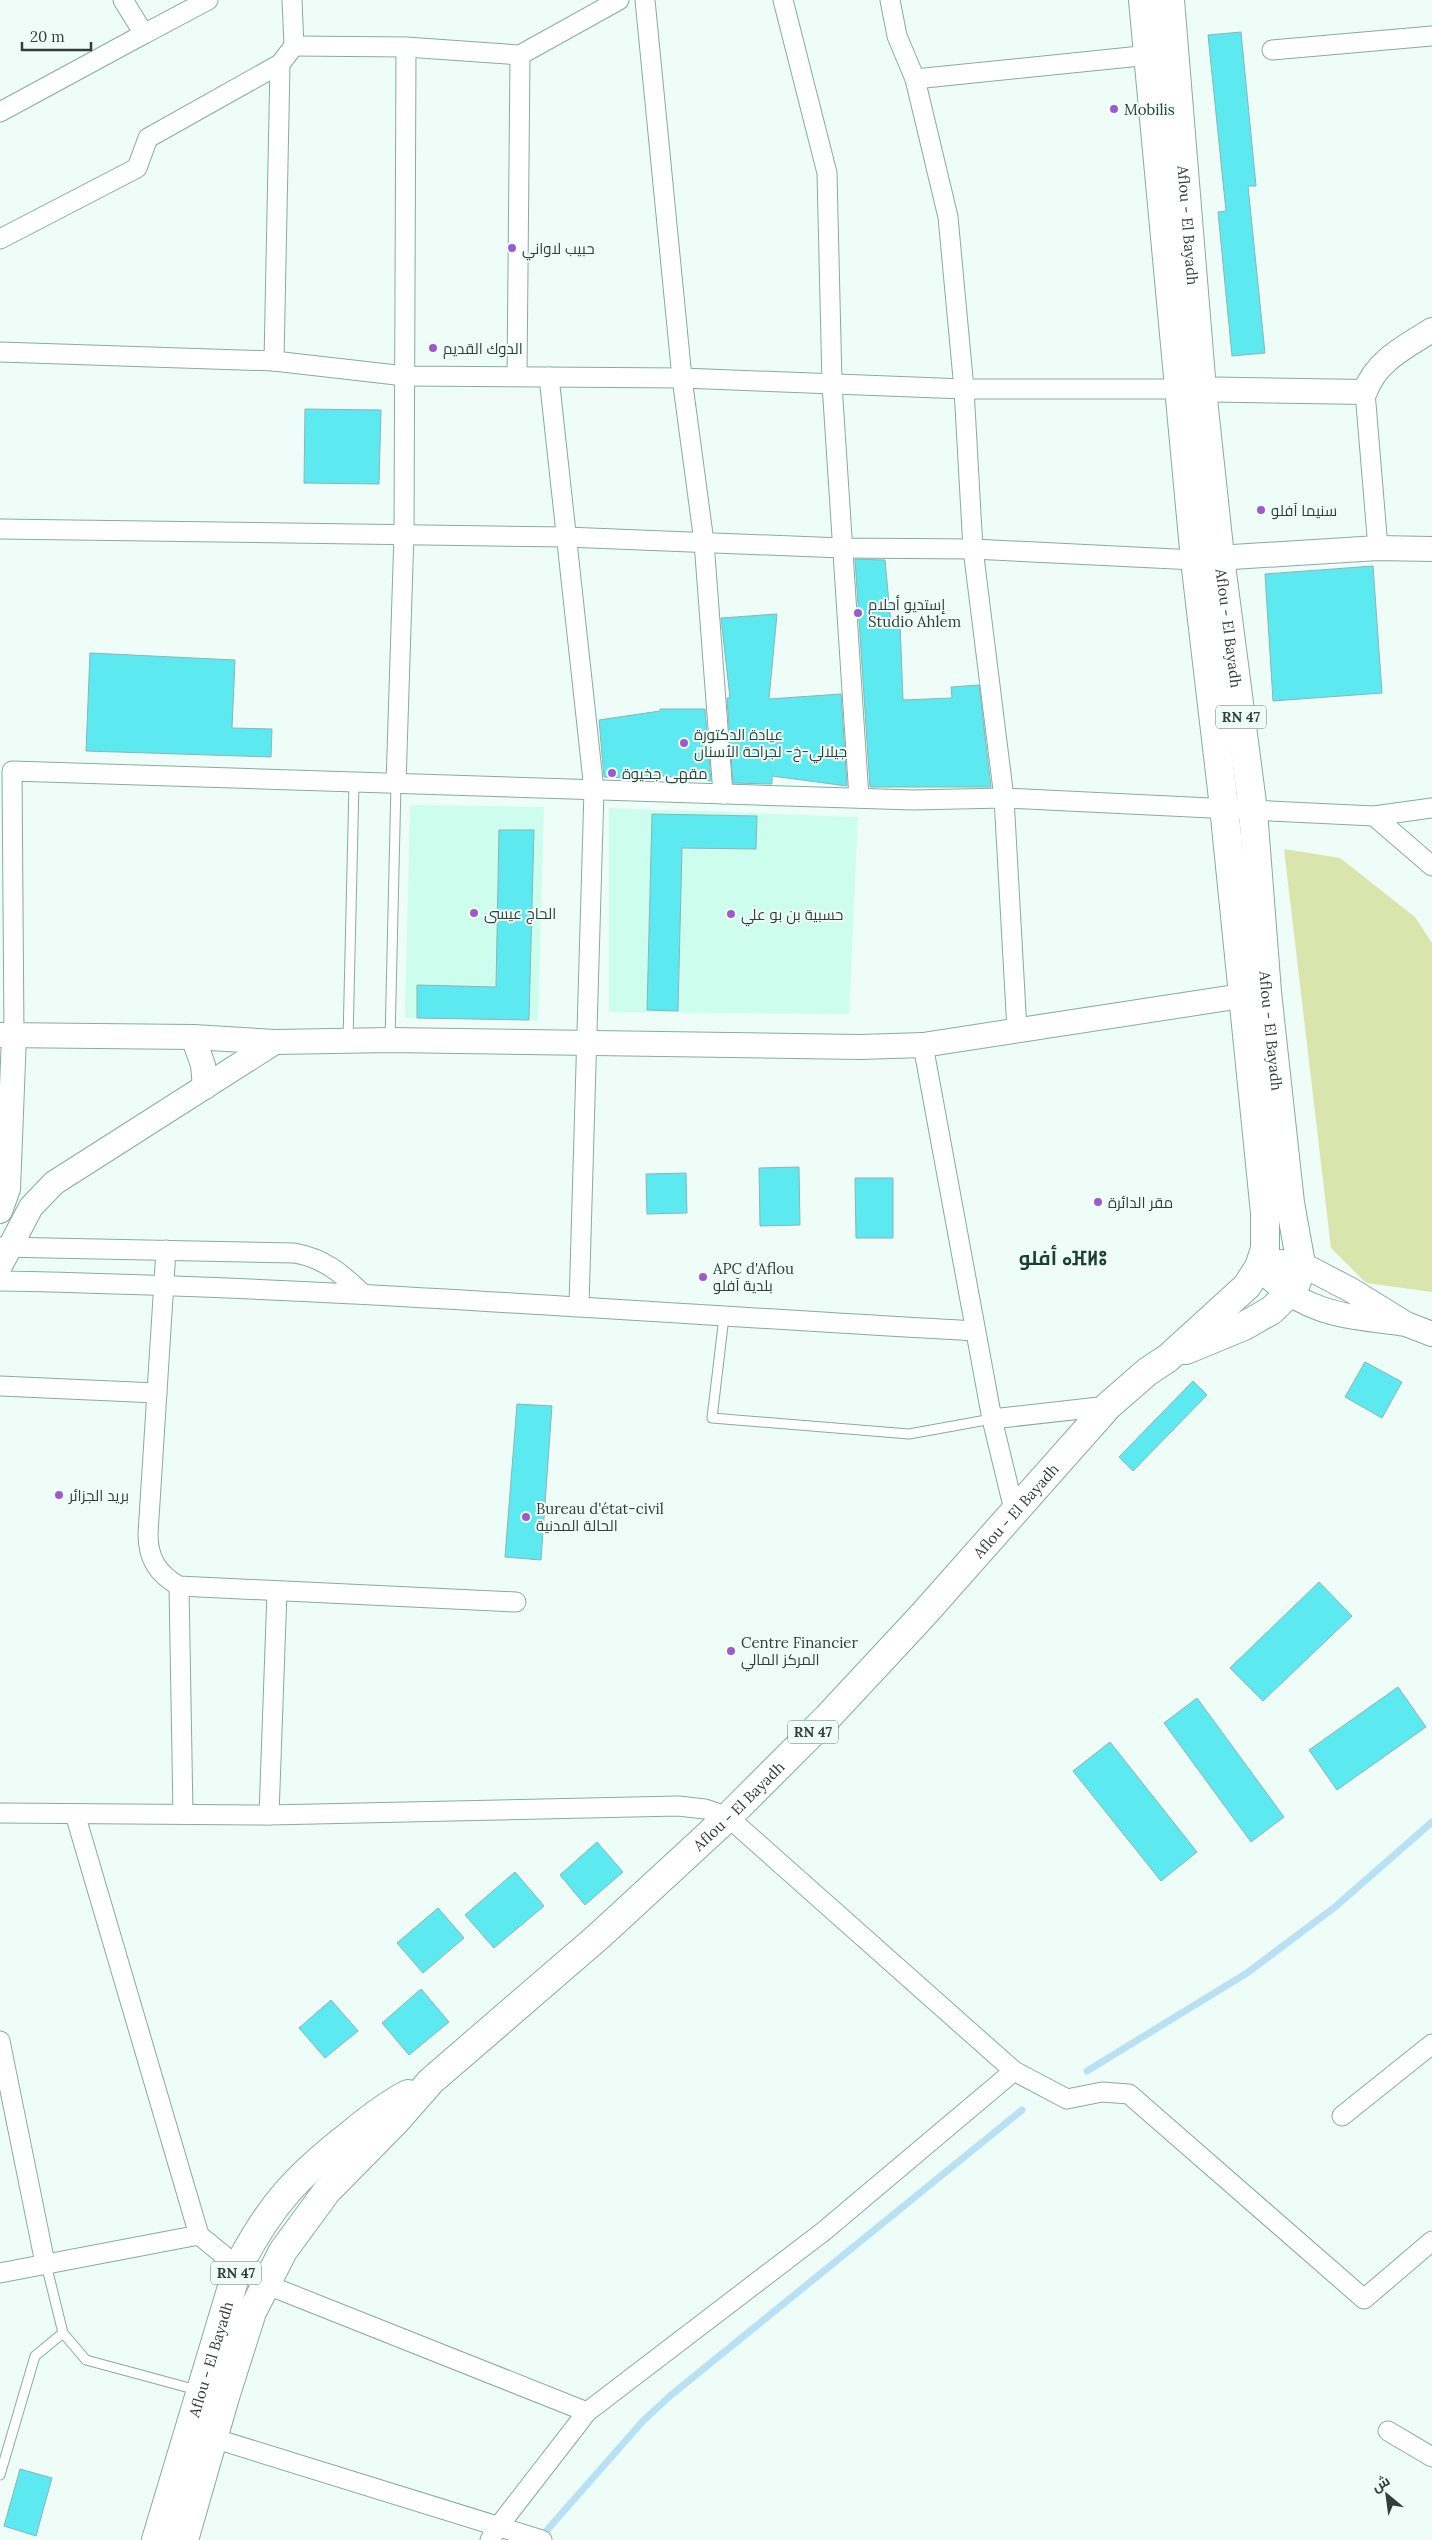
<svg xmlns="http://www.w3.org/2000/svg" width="1432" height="2540" viewBox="0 0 1432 2540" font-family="Lora,Cairo,'Noto Sans Tifinagh',serif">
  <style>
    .built { fill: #cdfeed }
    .green { fill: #dae5ae }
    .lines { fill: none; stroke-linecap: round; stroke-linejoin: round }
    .stream { stroke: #bae1f3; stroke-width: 7 }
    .building { fill: #5ce9ef; stroke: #8bb5b6 }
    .service-casing { stroke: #87ac9f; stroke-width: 11 }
    .minor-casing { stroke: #87ac9f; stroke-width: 21 }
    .tertiary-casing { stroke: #87ac9f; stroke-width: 26 }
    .primary-casing { stroke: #87ac9f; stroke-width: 30 }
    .service { stroke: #fff; stroke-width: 9 }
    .minor { stroke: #fff; stroke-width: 19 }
    .tertiary { stroke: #fff; stroke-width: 24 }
    .primary { stroke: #fff; stroke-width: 28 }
    .poi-dot { fill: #9d5acf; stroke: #eefdf7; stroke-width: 2 }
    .labels { text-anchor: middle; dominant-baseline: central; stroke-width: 4; stroke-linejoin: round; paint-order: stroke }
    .shield { fill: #eefdf7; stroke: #697873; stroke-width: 1 }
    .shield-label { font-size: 14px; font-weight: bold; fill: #303f3a }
    .poi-label { font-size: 15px; fill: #303f3a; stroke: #eefdf7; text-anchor: start }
    .street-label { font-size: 15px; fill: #303f3a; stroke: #eefdf7 }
    .district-label { font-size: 20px; font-weight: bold; fill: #1c3f34; stroke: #eefdf7 }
  </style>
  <rect width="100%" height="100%" fill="#eefdf7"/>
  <!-- built -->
  <g class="built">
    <polygon points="410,805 544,807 538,1021 405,1018"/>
    <polygon points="609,808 858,817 849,1014 609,1012"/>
  </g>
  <!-- green -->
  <polygon class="green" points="1284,849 1340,858 1415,917 1432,943 1432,1292 1366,1283 1331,1248"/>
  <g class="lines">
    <!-- stream -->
    <g class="stream">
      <polyline points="1087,2071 1247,1973 1335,1907 1432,1822"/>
      <polyline points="540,2538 643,2421 670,2396 1022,2110"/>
    </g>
  </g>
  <!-- building -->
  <g class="building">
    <polygon points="1241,32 1256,186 1248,186 1265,353 1232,356 1218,212 1226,211 1208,35"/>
    <polygon points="305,409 381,410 379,484 304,483"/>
    <polygon points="855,559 885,560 891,624 900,623 903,700 952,698 951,687 979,685 991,787 870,787"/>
    <polygon points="1373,566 1382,693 1273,701 1265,574"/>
    <polygon points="777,614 769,699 841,694 847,786 772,776 772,784 733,783 727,698 730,698 721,618"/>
    <polygon points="90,653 235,660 232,728 272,729 271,757 86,751"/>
    <polygon points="660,709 705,709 711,781 654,775 654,779 604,777 599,720 660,711"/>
    <polygon points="652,814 757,816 756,849 682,848 678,1011 647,1010"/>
    <polygon points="499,830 534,830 529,1020 417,1018 417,985 496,987"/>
    <polygon points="799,1167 800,1225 760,1226 759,1168"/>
    <polygon points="686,1173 687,1213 647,1214 646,1174"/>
    <polygon points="855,1178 893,1178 893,1238 856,1238"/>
    <polygon points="1365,1362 1402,1382 1382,1418 1345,1397"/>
    <polygon points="1193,1381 1207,1395 1133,1471 1119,1457"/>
    <polygon points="517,1404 552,1406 541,1560 505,1557"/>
    <polygon points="1319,1582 1352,1616 1263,1701 1230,1668"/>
    <polygon points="1398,1687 1426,1727 1337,1790 1309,1750"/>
    <polygon points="1197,1698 1284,1817 1251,1842 1164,1723"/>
    <polygon points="1110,1742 1197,1852 1161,1881 1073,1771"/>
    <polygon points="597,1842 623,1872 585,1905 560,1875"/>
    <polygon points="515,1872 544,1906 494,1948 465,1915"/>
    <polygon points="438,1908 464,1938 423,1973 397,1943"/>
    <polygon points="421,1989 449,2022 409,2055 382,2023"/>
    <polygon points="331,2000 358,2031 325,2058 299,2028"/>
    <polygon points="20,2469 52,2478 36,2536 4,2526"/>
  </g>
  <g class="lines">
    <!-- service casing -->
    <g class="service-casing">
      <g id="service">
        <polyline points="348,1040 354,783"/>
        <polyline points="390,1040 396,784"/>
        <polyline points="724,1317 712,1418 909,1434 992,1419"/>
        <polyline points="46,2264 63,2333 86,2360 197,2390"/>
        <polyline points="0,2475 35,2356 63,2333"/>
      </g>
    </g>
    <!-- minor casing -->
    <g class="minor-casing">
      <g id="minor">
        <polyline points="123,0 144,34 208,0"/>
        <polyline points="645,0 682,378 704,542 723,794"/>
        <polyline points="783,0 827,173 832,384 859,798"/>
        <polyline points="890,0 897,36 915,79 948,217 964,389 973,549 1004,798 1017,1030"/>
        <polyline points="294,46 406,47 520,55 619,0"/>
        <polyline points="1272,50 1432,36"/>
        <polyline points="915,79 1160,54"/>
        <polyline points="0,112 144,34"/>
        <polyline points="0,239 137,168 148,138 280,64 294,46 292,0"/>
        <polyline points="0,352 274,361 405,376 682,378 964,389 1179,389"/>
        <polyline points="274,361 280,64"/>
        <polyline points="517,376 520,55"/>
        <polyline points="549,377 594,790 579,1306"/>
        <polyline points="1365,392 1378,548"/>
        <polyline points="0,529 566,537 842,548 973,549 1195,560"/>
        <polyline points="396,784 404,534 406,47"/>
        <polyline points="1374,816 1432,866"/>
        <polyline points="14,1036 12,771 913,800 1004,798 1374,816 1432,808"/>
        <polyline points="923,1045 992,1419 1108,1406"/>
        <path d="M0 1247 294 1253C324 1258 341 1273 363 1294"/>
        <path d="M166 1250 148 1534C148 1559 158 1574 179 1586L516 1602"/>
        <path d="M0 1281C326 1287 650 1313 975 1331"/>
        <polyline points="0,1386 157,1393"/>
        <polyline points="992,1419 1014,1510"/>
        <polyline points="179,1586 183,1814"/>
        <polyline points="0,1813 269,1815 678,1806 705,1809 728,1817 1014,2071 1067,2099 1102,2092 1129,2094 1364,2299 1432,2241"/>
        <polyline points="75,1814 199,2235"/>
        <polyline points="269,1815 277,1592"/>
        <polyline points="0,2041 45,2263"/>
        <polyline points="1342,2116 1432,2044"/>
        <polyline points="0,2273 199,2235 238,2267 265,2284 587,2412"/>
        <polyline points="1388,2431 1432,2457"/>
        <polyline points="213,2438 542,2540"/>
        <polyline points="490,2540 498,2527 587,2412 824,2231 1014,2071"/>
      </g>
    </g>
    <!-- tertiary casing -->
    <g class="tertiary-casing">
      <g id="tertiary">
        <path d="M1183 389 1365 392C1376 361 1405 347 1432 330"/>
        <polyline points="1201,559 1378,548 1432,549"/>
        <polyline points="0,1035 193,1037 275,1042 390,1040 860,1047 923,1045 1261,993"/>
        <polyline points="193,1037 203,1065 205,1087"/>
        <polyline points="0,1211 8,1189 14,1036"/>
        <polyline points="0,1266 31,1207 54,1183 275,1042"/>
        <path d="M1406 1324C1345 1316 1303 1315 1259 1267L1281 1262 1301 1264 1351 1290 1406 1324 1432 1334"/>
      </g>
    </g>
    <!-- primary casing -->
    <g class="primary-casing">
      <g id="primary">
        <path id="s1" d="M1170 0 1202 390 1220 557 1253 811 1267 992 1290 1203 1301 1264 1299 1276 1294 1288 1272 1310 1244 1326 1186 1350"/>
        <path id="s2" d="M156 2540 238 2267C270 2205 297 2176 351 2134 369 2119 387 2105 408 2094"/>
        <path id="s3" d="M184 2540 225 2397 252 2312 283 2251 327 2191 394 2123 431 2081 599 1936 728 1817 827 1718 922 1616 1108 1406 1147 1372 1168 1358 1247 1286 1259 1267 1265 1249V1213L1224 807 1195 560 1143 0"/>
      </g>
    </g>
    <!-- service -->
    <use href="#service" class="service"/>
    <!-- minor -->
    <use href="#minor" class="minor"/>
    <!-- tertiary -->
    <use href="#tertiary" class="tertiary"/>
    <!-- primary -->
    <use href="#primary" class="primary"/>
  </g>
  <!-- markers -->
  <g class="poi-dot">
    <circle cx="1114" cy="109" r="5"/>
    <circle cx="512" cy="248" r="5"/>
    <circle cx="433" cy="348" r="5"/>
    <circle cx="1261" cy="510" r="5"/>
    <circle cx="858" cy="613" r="5"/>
    <circle cx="684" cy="743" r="5"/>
    <circle cx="612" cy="773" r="5"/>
    <circle cx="474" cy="913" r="5"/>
    <circle cx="731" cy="914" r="5"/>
    <circle cx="1098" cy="1202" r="5"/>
    <circle cx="703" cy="1277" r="5"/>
    <circle cx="59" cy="1495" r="5"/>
    <circle cx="526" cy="1517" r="5"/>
    <circle cx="731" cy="1651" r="5"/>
  </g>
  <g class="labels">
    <!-- shield labels -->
    <g class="shield">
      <rect x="1216" y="705.5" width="50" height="23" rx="4"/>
      <rect x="788" y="1720.5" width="50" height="23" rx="4"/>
      <rect x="211" y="2261.5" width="50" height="23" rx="4"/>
    </g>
    <g class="shield-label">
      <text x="1241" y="717">RN 47</text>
      <text x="813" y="1732">RN 47</text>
      <text x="236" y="2273">RN 47</text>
    </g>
    <!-- poi labels -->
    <g class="poi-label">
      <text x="1124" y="109">Mobilis</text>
      <text x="522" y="248">حبيب لاواني</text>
      <text x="443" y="348">الدوك القديم</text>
      <text x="1271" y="510">سنيما آفلو</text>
      <text x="868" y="604">إستديو أحلام<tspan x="868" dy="17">Studio Ahlem</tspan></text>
      <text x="694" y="734">عيادة الدكتورة<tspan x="694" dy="17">جيلالي-خ- لجراحة الأسنان</tspan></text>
      <text x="622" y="773">مقهى جخيوة</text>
      <text x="484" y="913">الحاج عيسى</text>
      <text x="741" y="914">حسبية بن بو علي</text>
      <text x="1108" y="1202">مقر الدائرة</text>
      <text x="713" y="1268">APC d'Aflou<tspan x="713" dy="17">بلدية آفلو</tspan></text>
      <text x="69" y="1495">بريد الجزائر</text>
      <text x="536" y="1508">Bureau d'état-civil<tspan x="536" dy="17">الحالة المدنية</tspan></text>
      <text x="741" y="1642">Centre Financier<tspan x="741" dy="17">المركز المالي</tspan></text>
    </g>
    <!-- street labels -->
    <g class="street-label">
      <text stroke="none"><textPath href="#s1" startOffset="226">Aflou - El Bayadh</textPath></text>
      <text stroke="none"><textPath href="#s1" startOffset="631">Aflou - El Bayadh</textPath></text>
      <text stroke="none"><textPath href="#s1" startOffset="1036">Aflou - El Bayadh</textPath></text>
      <text stroke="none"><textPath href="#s3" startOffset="1350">Aflou - El Bayadh</textPath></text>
      <text stroke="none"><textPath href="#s3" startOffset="945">Aflou - El Bayadh</textPath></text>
      <text stroke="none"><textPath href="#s2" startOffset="189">Aflou - El Bayadh</textPath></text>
    </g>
    <!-- district labels -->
    <g class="district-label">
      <text x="1063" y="1257">أفلو ⴰⴼⵍⵓ</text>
    </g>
  </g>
  <!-- north arrow -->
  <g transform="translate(1387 2495) rotate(331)" stroke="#eefdf7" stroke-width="4" paint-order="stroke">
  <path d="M0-4L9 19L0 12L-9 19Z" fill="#303f3a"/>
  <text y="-8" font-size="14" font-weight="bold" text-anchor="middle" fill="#303f3a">ش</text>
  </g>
  <!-- scale -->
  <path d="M22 42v8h69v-8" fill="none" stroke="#303f3a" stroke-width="2.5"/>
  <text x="30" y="42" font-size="15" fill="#303f3a" stroke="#eefdf7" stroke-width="4" paint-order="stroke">20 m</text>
</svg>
